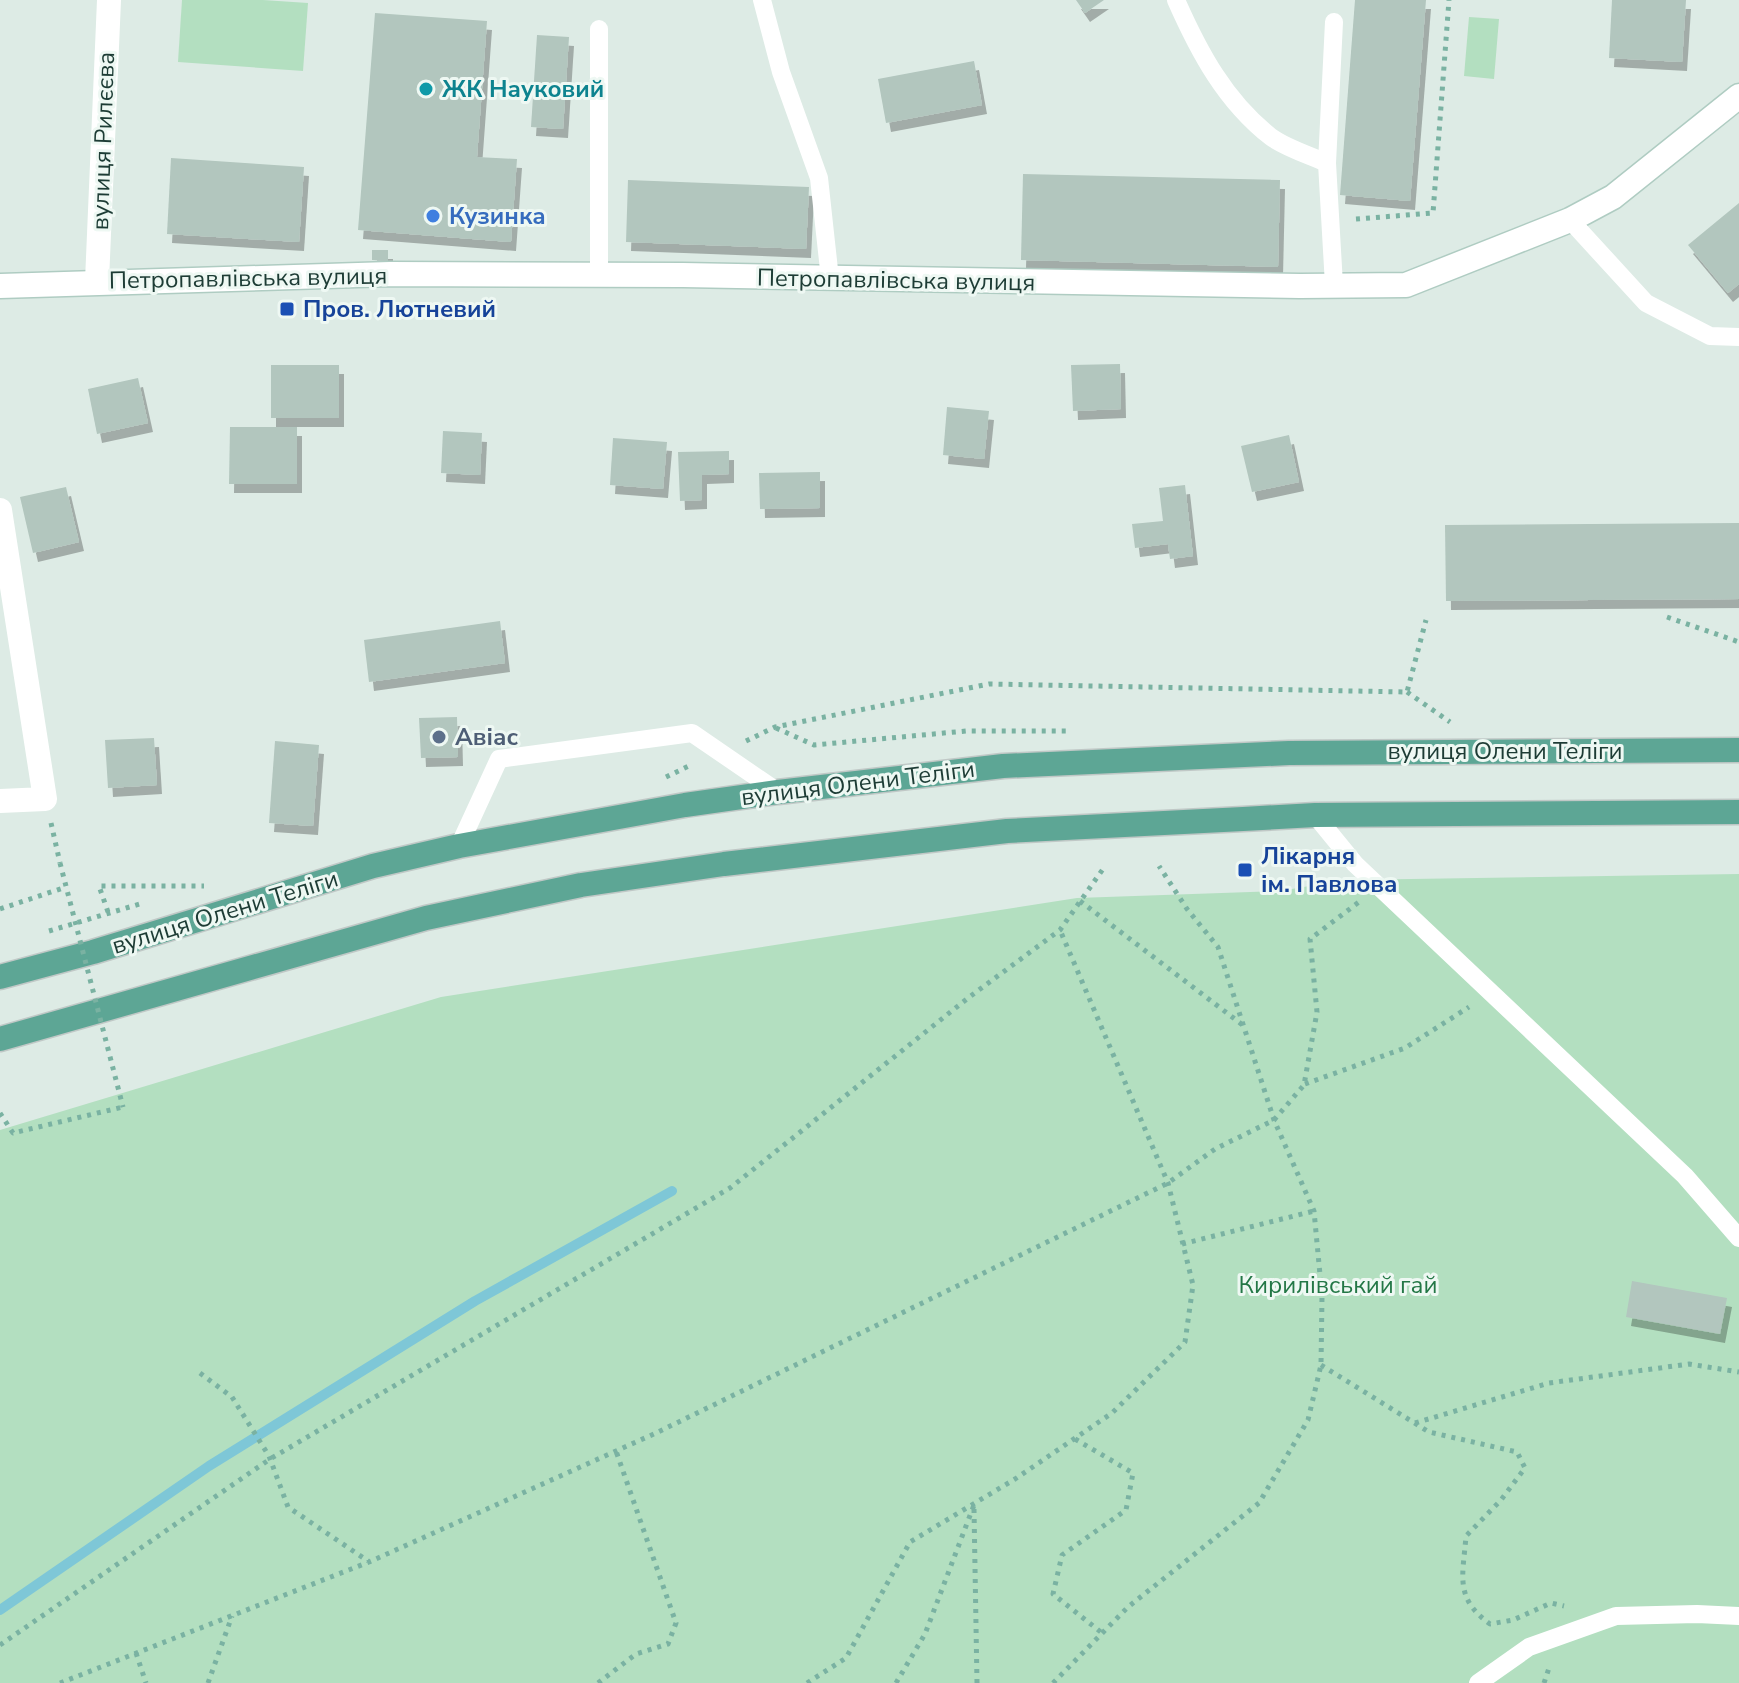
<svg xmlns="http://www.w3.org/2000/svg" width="1739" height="1683" viewBox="0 0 1739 1683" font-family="'Nunito Sans',sans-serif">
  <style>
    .green { fill: #b3dfc0 }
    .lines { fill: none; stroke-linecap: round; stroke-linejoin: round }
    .stream { stroke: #7ec7d7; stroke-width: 10 }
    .building { fill: #b2c6be; filter: url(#shadow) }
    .secondary-casing { stroke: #afccc2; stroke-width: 27 }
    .primary-casing { stroke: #c0c8c6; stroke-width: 27 }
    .path { stroke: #7ab2a2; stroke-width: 5; stroke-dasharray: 4 6; stroke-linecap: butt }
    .lane { stroke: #fff; stroke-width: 18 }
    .street { stroke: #fff; stroke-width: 24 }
    .secondary { stroke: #fff; stroke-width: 24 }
    .primary { stroke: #5da695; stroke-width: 24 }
    .path-bridge { stroke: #7ab2a2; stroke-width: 5; stroke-dasharray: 4 6; stroke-linecap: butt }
    .culture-dot { fill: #0f9aa8; stroke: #eef8f3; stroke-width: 3 }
    .shop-dot { fill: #3f7fe0; stroke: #eef8f3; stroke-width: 3 }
    .transit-dot { fill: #1a4fb4; stroke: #eef8f3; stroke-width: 3 }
    .service-dot { fill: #5c6f8a; stroke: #eef8f3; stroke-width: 3 }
    .labels { text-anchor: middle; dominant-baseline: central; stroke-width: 6; stroke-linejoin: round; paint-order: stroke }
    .culture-label { font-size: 24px; font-weight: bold; fill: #0d838f; stroke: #eef8f3; text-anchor: start }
    .street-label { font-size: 24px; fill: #1d3c35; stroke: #eef8f3 }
    .shop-label { font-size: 24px; font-weight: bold; fill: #366cbe; stroke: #eef8f3; text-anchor: start }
    .transit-label { font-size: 24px; font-weight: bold; fill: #164399; stroke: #eef8f3; text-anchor: start }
    .service-label { font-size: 24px; font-weight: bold; fill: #4e5e75; stroke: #eef8f3; text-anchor: start }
    .park-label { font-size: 24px; fill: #237746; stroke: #eef8f3 }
  </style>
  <defs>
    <filter id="shadow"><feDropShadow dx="5" dy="9" stdDeviation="0" flood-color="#0004"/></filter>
  </defs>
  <rect width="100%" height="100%" fill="#ddebe5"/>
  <!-- green -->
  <g class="green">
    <polygon points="182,0 263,0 308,3 303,71 178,62"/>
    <polygon points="1469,17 1499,19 1494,79 1464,76"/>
    <polygon points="1739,874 1739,1683 0,1683 0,1130 441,997 1077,898 1280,891 1345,880"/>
  </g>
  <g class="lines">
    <!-- stream -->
    <polyline class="stream" points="0,1610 209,1466 475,1301 672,1191"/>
  </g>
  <!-- building -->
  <g class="building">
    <polygon points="1076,0 1104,0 1085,13"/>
    <polygon points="1355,0 1426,0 1410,201 1340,195"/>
    <polygon points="1612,0 1686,0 1682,62 1609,58"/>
    <polygon points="375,13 487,21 477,157 517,159 511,242 358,230"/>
    <polygon points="537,35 569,37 563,129 531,127"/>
    <polygon points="974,61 982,105 886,123 878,79"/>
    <polygon points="171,158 304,167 299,242 167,234"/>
    <polygon points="1023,174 1280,180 1278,267 1021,260"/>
    <polygon points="628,180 809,187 806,249 626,242"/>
    <polygon points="1739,203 1739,284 1728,293 1688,245"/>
    <polygon points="372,250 388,250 388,261 372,260"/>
    <polygon points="1120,364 1121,409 1073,411 1071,365"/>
    <rect x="271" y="365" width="68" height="53"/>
    <polygon points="138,378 148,423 97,434 88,389"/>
    <polygon points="947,407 989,411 984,459 943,455"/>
    <polygon points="230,427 297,427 297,484 229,484"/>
    <polygon points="443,431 482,433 480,475 441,473"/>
    <polygon points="1289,435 1299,482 1252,492 1241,446"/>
    <polygon points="613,438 667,442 663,489 610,485"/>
    <polygon points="729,451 729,474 702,475 702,500 680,501 678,452"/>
    <polygon points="820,472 820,508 760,509 759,473"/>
    <polygon points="1185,485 1193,556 1170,559 1168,544 1135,548 1132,524 1163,521 1159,488"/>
    <polygon points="66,487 79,542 33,553 20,497"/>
    <polygon points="1739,523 1739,599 1446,601 1445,525"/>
    <polygon points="500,621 505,663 369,682 364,640"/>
    <polygon points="457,717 458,757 421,758 419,718"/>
    <polygon points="154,738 157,785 108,788 105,740"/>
    <polygon points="275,741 319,745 313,826 269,823"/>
    <polygon points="1632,1281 1727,1298 1720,1334 1626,1317"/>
  </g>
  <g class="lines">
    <!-- secondary casing -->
    <g class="secondary-casing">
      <polyline id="secondary" points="0,286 390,274 683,275 1300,286 1406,285 1570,220 1613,197 1739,96"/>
    </g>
    <!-- primary casing -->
    <g class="primary-casing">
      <g id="primary">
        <polyline points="0,977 93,952 373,866 459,846 685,805 778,792 1003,766 1289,753 1739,750"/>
        <polyline points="0,1039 426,918 581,885 724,864 1007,831 1243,819 1315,815 1739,812"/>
      </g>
    </g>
    <!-- path -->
    <g class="path">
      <polyline points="1356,219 1433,213 1449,0"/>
      <polyline points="1667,617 1739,642"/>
      <polyline points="1407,692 1450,722"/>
      <polyline points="776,728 814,745 966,731 1066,731"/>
      <polyline points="746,741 775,727 989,684 1407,692 1426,620"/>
      <polyline points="666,777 693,764"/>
      <polyline points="51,823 60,863"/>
      <polyline points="1080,901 1244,1026"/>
      <polyline points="0,909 66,887"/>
      <polyline points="108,912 99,886 204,886"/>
      <polyline points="49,931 143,903"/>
      <polyline points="1305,1084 1405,1048 1469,1007"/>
      <polyline points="0,1113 13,1133 123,1107"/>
      <polyline points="1182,1244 1314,1211"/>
      <path d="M1321 1365 1429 1432 1517 1452 1525 1468 1501 1500 1466 1536C1463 1576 1454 1598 1490 1624L1513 1620 1551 1603 1564 1606"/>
      <polyline points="200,1373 232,1397 269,1456 288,1507 368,1561"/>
      <polyline points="1415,1423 1549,1383 1689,1364 1739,1372"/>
      <polyline points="1075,1439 1133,1473 1126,1510 1062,1555 1053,1594 1102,1633"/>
      <polyline points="974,1509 977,1683"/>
      <polyline points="0,1645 270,1459 730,1188 968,998 1060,930 1103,869"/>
      <polyline points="136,1653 146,1683"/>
      <polyline points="60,1683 369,1562 656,1433 1168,1183 1215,1149 1274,1120 1304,1085 1317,1012 1310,939 1359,902"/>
      <polyline points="208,1683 232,1616"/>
      <polyline points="598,1683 636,1654 668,1644 676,1623 616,1451"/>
      <polyline points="807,1683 846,1658 910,1542 1015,1479 1112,1413 1185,1342 1193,1285 1168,1183 1060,930"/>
      <polyline points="896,1683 925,1634 974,1505"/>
      <polyline points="1053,1683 1128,1607 1259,1503 1308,1420 1321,1365 1322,1296 1314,1211 1274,1120 1218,947 1187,909 1159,866"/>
      <polyline points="1544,1683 1550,1665"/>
    </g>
    <!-- lane -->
    <g class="lane">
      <polyline points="762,0 781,72 819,178 830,279"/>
      <path d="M1176 0C1199 52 1225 101 1271 137 1286 148 1309 155 1327 163"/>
      <polyline points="1334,22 1327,163 1334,285"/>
      <polyline points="1570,220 1646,303 1710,336 1739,337"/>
      <polyline points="599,275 599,29"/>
      <polyline points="1315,815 1355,864 1685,1176 1739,1238"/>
      <polyline points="459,846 499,759 692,733 778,792"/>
      <polyline points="1478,1683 1529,1647 1616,1616 1697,1614 1739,1616"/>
    </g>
    <!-- street -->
    <g class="street">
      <polyline points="97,281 109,0"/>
      <polyline points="0,510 45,799 0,801"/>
    </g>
    <!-- secondary -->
    <use href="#secondary" class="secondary"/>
    <!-- primary -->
    <use href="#primary" class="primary"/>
    <!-- path-bridge -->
    <polyline class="path-bridge" points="60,863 123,1107"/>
  </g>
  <!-- markers -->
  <circle class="culture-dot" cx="426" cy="89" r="8"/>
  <circle class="shop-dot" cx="433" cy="216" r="8"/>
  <g class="transit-dot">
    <rect x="279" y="301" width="16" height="16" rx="4"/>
    <rect x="1237" y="862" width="16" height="16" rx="4"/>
  </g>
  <circle class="service-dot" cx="439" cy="737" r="8"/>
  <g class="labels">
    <!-- culture labels -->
    <g class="culture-label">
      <text x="442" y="89">ЖК Науковий</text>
    </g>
    <!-- street labels -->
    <g class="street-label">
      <text transform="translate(103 141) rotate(-88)">вулиця Рилєєва</text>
      <text transform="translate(248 278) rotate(-1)">Петропавлівська вулиця</text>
      <text transform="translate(896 280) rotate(1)">Петропавлівська вулиця</text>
      <text x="1505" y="751">вулиця Олени Теліги</text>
      <text transform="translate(858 783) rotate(-7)">вулиця Олени Теліги</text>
      <text transform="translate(225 912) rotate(-17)">вулиця Олени Теліги</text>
    </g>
    <!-- shop labels -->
    <g class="shop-label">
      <text x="449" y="216">Кузинка</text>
    </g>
    <!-- transit labels -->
    <g class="transit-label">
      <text x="303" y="309">Пров. Лютневий</text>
      <text x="1261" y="856">Лікарня<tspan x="1261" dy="28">ім. Павлова</tspan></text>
    </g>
    <!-- service labels -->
    <g class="service-label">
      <text x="455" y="737">Авіас</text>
    </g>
    <!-- park labels -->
    <g class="park-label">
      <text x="1338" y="1285">Кирилівський гай</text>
    </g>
  </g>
</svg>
